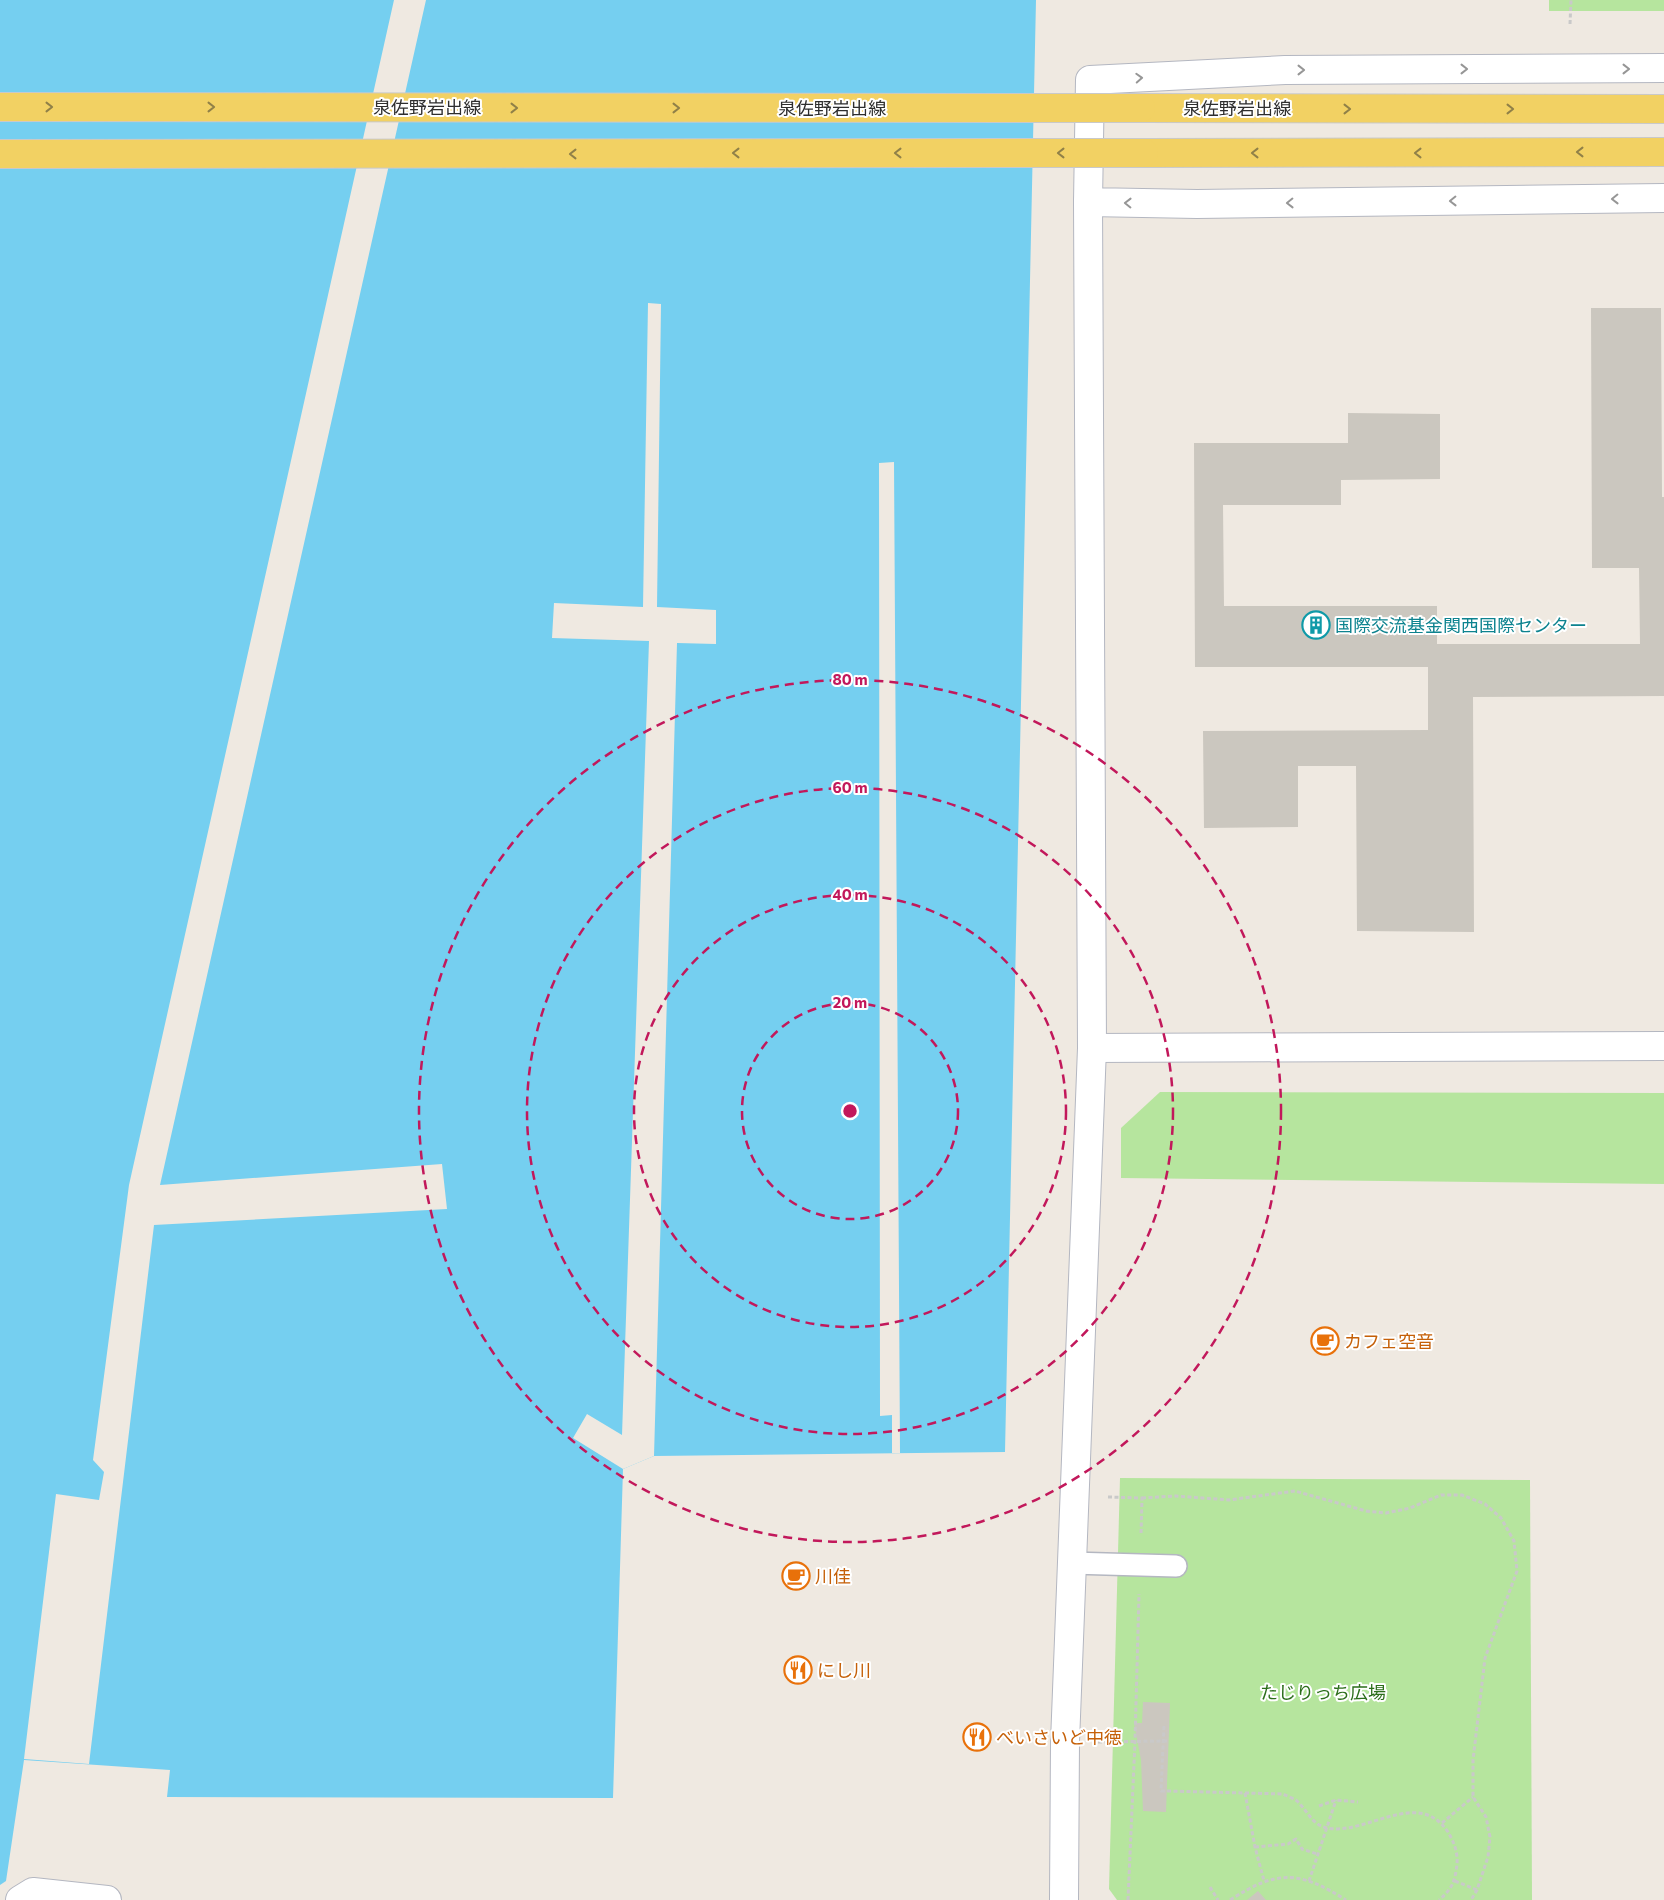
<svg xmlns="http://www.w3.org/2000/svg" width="1664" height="1900" viewBox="0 0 1664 1900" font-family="Commissioner,'Noto Sans JP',sans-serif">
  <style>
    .green { fill: #b6e59e }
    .water { fill: #75cff0 }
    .pier { fill: #efe9e1 }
    .building { fill: #cbc7bf }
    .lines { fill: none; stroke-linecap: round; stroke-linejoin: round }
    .service-casing { stroke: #b4b7c1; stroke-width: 24 }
    .minor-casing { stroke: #b4b7c1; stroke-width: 30 }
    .tertiary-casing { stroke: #b4b7c1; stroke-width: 30 }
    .primary-casing { stroke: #c9c9c9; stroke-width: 30 }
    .path { stroke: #c9c9c9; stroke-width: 3; stroke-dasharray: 4 2.5; stroke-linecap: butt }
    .service { stroke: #fff; stroke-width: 21 }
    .minor { stroke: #fff; stroke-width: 28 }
    .tertiary { stroke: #fff; stroke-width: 28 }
    .primary { stroke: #f2d163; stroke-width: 28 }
    .primary-bridge-casing { stroke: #c9c9c9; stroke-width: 30; stroke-linecap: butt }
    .path-bridge { stroke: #c9c9c9; stroke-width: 3; stroke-dasharray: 4 2.5; stroke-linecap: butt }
    .primary-bridge { stroke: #f2d163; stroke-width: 28 }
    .oneway { stroke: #969696 }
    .oneway2 { stroke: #908048 }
    .ring { fill: none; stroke: #c2185b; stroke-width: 2.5; stroke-dasharray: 9 6 }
    .labels { text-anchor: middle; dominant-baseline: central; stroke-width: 4; stroke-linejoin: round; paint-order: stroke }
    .street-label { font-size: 18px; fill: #2e2e2e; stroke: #fff }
    .culture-label { font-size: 18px; fill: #0d838f; stroke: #fff; text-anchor: start }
    .food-label { font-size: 18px; fill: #c56008; stroke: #fff; text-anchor: start }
    .park-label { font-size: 18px; fill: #2c6e1b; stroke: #fff }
    .centre { fill: #c2185b; stroke: #fff; stroke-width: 2.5 }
    .ring-label { font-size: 15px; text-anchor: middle; font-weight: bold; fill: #c2185b; stroke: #fff; stroke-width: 4; stroke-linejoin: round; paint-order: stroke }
  </style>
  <rect width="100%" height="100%" fill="#efe9e1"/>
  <!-- green -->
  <g class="green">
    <rect x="1549" y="0" width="115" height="11"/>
    <polygon points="1160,1092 1664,1093 1664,1184 1121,1178 1121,1128"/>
    <polygon points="1120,1478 1530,1480 1532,1900 1117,1900 1109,1889"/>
  </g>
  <!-- water -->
  <polygon class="water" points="0,0 1036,0 1005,1452 654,1456 623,1469 613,1798 167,1797 170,1770 24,1760 6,1881 0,1885"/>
  <!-- pier -->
  <g class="pier">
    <polygon points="394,0 426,0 160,1185 442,1164 447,1209 154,1225 89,1764 24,1759 56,1494 99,1500 104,1472 93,1460 129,1185"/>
    <polygon points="648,303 661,304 657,607 716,610 716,644 677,643 654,1456 623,1469 573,1438 587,1414 622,1435 649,641 552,638 554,603 643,607"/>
    <polygon points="894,462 900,1453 892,1453 892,1415 880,1416 879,463"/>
  </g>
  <!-- building -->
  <g class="building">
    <polygon points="1591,308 1661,308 1662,497 1664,497 1664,696 1473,697 1474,932 1357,931 1356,766 1298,766 1298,827 1204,828 1203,731 1428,730 1428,667 1195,667 1194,443 1348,443 1348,413 1440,414 1440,479 1341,480 1341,505 1223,505 1224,606 1437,606 1437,644 1640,644 1639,568 1592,568"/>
    <polygon points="1143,1702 1170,1703 1166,1812 1143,1811 1141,1760 1134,1723 1142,1723"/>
    <polygon points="1258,1891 1266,1900 1247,1900"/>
  </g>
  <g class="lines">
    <!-- service casing -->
    <g class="service-casing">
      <polyline id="service" points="1071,1563 1176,1566"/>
    </g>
    <!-- minor casing -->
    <g class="minor-casing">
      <g id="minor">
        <polyline points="1664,68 1285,70 1090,80 1088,202 1197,204 1664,198"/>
        <polyline points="20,1900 33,1892 107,1900"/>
      </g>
    </g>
    <!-- tertiary casing -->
    <g class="tertiary-casing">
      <g id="tertiary">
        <polyline points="1092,1048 1664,1046"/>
        <polyline points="1064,1900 1065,1742 1092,1048 1088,202"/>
      </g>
    </g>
    <!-- primary casing -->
    <g class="primary-casing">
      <g id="primary">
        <polyline points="1141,108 1664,109"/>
        <polyline points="1144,153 1664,152"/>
      </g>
    </g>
    <!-- path -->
    <g class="path">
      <polyline points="1570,24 1571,0"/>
      <polyline points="1108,1497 1142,1498 1141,1535"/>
      <polyline points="1142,1498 1176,1496 1229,1500 1295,1491 1366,1511 1386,1513 1410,1508 1441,1495 1462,1495 1485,1504 1501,1518 1514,1541 1517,1571 1485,1658 1473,1760 1473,1797 1486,1817 1490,1837 1488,1857 1477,1890 1471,1900"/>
      <polyline points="1098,1742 1169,1741"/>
      <path d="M1167 1791 1283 1794C1287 1796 1293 1798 1297 1801 1307 1810 1312 1825 1327 1828 1366 1836 1418 1787 1448 1832 1454 1842 1458 1853 1457 1864 1455 1881 1453 1888 1439 1900"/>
      <polyline points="1245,1793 1255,1847 1264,1881"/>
      <polyline points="1319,1806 1336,1800 1358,1802"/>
      <polyline points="1442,1823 1473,1797"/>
      <polyline points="1255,1847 1288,1844 1296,1839 1302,1849 1317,1854"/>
      <polyline points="1309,1881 1336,1800"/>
      <polyline points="1455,1881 1477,1890"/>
      <polyline points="1210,1887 1218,1900"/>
      <polyline points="1128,1900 1135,1741 1139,1594"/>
      <path d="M1230 1900C1277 1870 1298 1870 1346 1900"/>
    </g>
    <!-- service -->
    <use href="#service" class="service"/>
    <!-- minor -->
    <use href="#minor" class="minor"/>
    <!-- tertiary -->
    <use href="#tertiary" class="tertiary"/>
    <!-- primary -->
    <use href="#primary" class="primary"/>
    <!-- primary-bridge casing -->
    <g class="primary-bridge-casing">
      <g id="primary-bridge">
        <polyline points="0,107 1141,108"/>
        <polyline points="0,154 1144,153"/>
      </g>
    </g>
    <!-- path-bridge -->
    <polyline class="path-bridge" points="1164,1726 1161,1791 1167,1791"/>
    <!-- primary-bridge -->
    <use href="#primary-bridge" class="primary-bridge"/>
  </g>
  <!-- one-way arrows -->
  <defs><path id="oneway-chevron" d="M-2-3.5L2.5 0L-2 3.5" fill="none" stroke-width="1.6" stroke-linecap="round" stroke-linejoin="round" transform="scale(1.25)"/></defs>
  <g class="oneway">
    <use href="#oneway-chevron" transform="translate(1464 69)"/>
    <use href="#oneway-chevron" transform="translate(1626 69)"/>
    <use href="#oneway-chevron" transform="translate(1301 70)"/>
    <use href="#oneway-chevron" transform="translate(1139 78) rotate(-3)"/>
    <use href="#oneway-chevron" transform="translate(1615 199) rotate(179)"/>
    <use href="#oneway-chevron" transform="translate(1453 201) rotate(179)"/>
    <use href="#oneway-chevron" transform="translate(1128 203) rotate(-179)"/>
    <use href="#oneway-chevron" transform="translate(1290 203) rotate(179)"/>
  </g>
  <g class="oneway2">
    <use href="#oneway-chevron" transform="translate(49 107)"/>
    <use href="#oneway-chevron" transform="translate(211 107)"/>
    <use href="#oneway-chevron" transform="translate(514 108)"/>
    <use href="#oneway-chevron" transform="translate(676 108)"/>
    <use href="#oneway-chevron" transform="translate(1347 109)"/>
    <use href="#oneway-chevron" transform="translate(1510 109)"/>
    <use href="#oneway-chevron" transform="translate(1580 152) rotate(180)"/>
    <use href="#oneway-chevron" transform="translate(736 153) rotate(180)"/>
    <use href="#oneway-chevron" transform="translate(898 153) rotate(180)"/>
    <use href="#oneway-chevron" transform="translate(1061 153) rotate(180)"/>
    <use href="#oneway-chevron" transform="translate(1255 153) rotate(180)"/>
    <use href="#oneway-chevron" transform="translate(1418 153) rotate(180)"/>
    <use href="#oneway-chevron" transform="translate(573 154) rotate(180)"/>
  </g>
  <!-- distance rings -->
  <g class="ring">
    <circle cx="850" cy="1111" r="108"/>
    <circle cx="850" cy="1111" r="216"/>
    <circle cx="850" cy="1111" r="323"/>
    <circle cx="850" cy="1111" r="431"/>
  </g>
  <!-- icons -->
  <defs>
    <g id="building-ring" transform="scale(1.4375)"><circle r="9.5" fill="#fff" stroke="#0f9aa8" stroke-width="1.5"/><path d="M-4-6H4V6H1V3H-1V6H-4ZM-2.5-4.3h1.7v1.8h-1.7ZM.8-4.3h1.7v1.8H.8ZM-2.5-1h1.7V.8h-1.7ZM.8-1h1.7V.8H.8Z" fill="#0f9aa8"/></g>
    <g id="cafe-ring" transform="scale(1.4375)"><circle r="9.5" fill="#fff" stroke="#e8710a" stroke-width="1.5"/><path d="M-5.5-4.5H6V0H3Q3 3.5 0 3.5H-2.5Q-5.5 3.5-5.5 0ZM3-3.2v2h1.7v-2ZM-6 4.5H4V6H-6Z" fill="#e8710a"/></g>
    <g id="restaurant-ring" transform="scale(1.4375)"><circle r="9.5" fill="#fff" stroke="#e8710a" stroke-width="1.5"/><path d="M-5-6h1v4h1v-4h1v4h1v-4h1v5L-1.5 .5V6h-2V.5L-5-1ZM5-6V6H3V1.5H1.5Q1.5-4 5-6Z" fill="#e8710a"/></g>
  </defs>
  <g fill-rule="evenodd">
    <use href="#building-ring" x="1316" y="625"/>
    <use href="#cafe-ring" x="1325" y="1341"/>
    <use href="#cafe-ring" x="796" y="1576"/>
    <use href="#restaurant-ring" x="798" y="1670"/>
    <use href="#restaurant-ring" x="977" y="1737"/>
  </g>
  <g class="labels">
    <!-- street labels -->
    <g class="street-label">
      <text x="427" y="107">泉佐野岩出線</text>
      <text x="832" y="108">泉佐野岩出線</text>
      <text x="1237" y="108">泉佐野岩出線</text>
    </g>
    <!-- culture labels -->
    <g class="culture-label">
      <text x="1335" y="625">国際交流基金関西国際センター</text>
    </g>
    <!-- food labels -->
    <g class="food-label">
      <text x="1344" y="1341">カフェ空音</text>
      <text x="815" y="1576">川佳</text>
      <text x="817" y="1670">にし川</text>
      <text x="996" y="1737">べいさいど中徳</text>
    </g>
    <!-- park labels -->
    <g class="park-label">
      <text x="1323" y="1692">たじりっち広場</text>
    </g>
  </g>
  <circle cx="850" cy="1111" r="8" class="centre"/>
  <g class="ring-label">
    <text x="850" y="685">80 m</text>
    <text x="850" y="793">60 m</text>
    <text x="850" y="900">40 m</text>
    <text x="850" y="1008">20 m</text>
  </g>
</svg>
